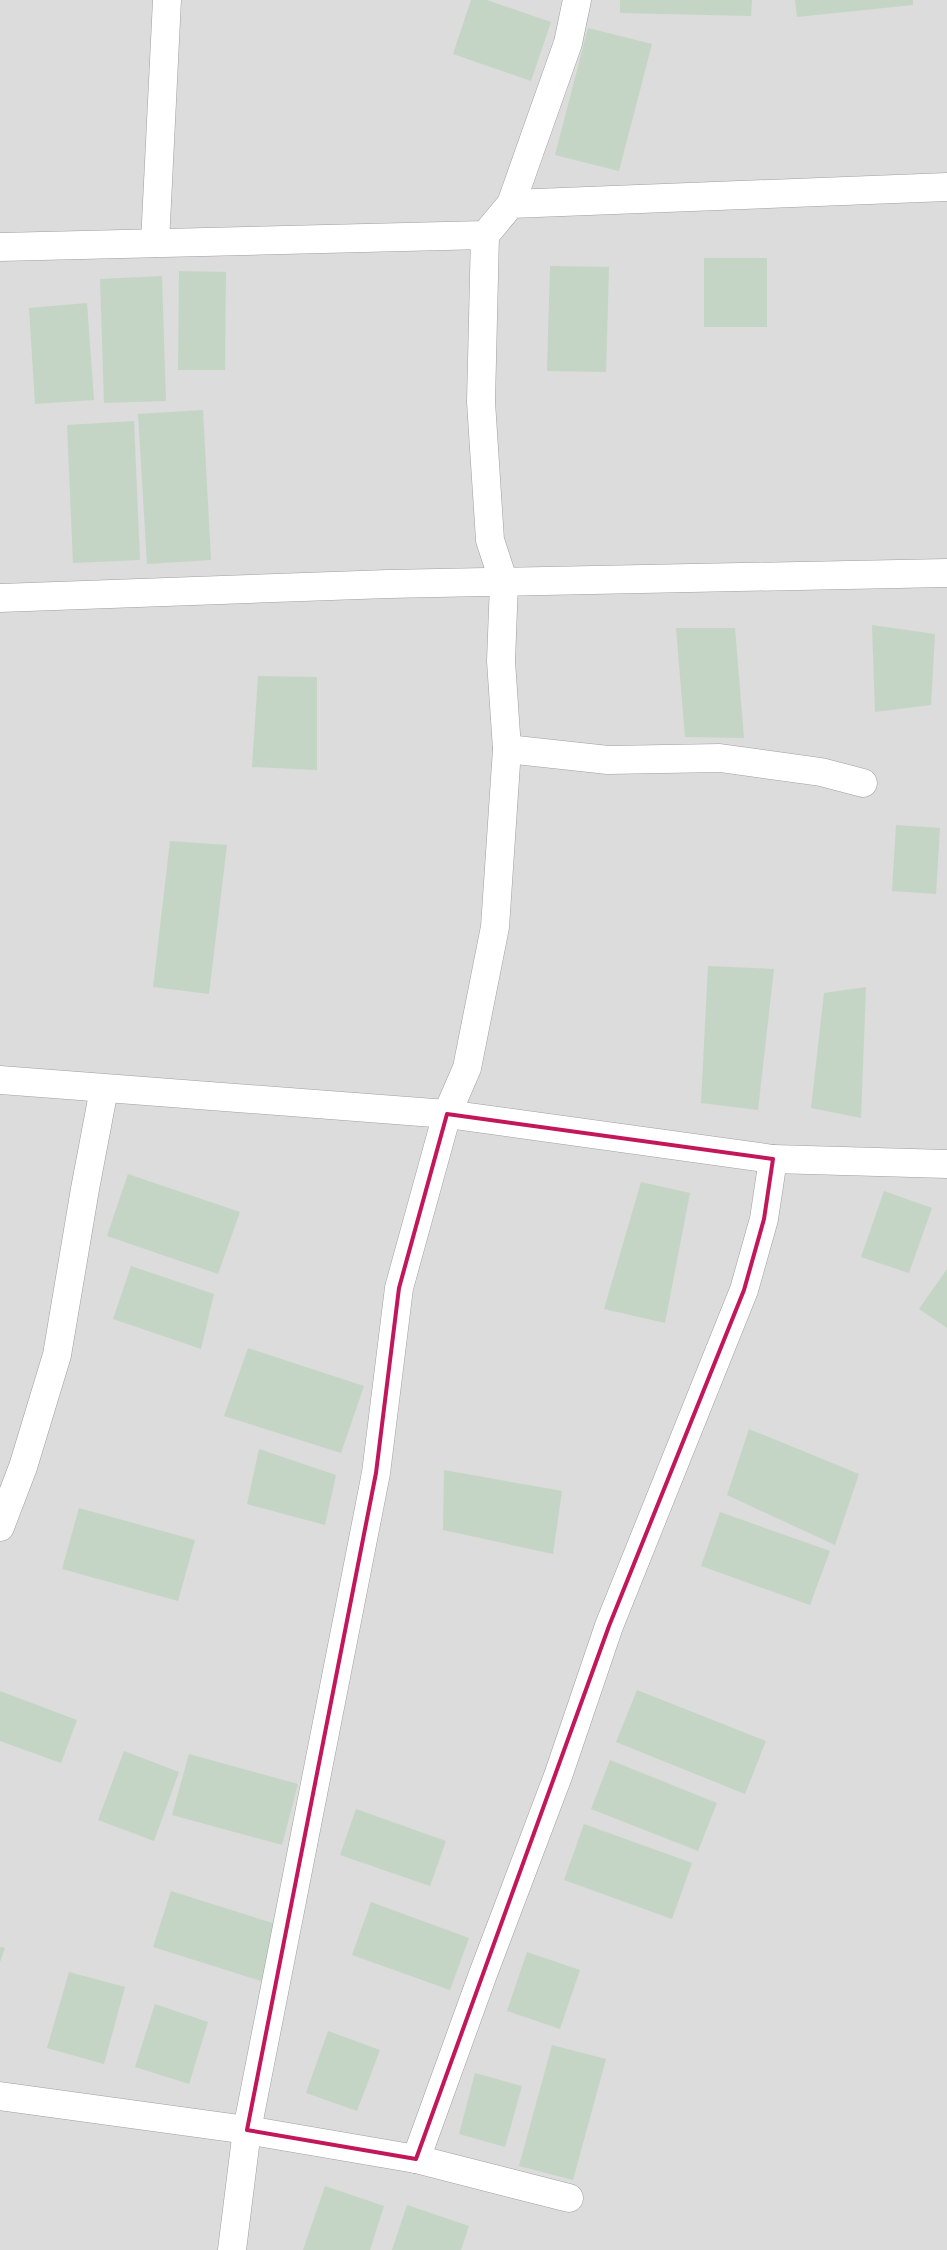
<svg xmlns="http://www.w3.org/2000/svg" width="947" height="2250" viewBox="0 0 947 2250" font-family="Roboto,sans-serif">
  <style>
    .residential { fill: #dbdcdb }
    .building { fill: #c5d5c5 }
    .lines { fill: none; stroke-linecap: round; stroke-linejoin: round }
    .minor-casing { stroke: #9f9f9f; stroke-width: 29 }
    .minor { stroke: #fff; stroke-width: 28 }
    .marked { fill: none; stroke: #c2185b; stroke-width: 4; stroke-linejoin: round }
  </style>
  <rect width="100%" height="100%" fill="#e4eee6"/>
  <!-- residential -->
  <rect class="residential" x="0" y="0" width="947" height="2250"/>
  <!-- building -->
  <g class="building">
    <polygon points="471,0 487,0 551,22 531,81 453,54"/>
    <polygon points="620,0 752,0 751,16 620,13"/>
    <polygon points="795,0 913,0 913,5 797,17"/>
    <polygon points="588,28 652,44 619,171 555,155"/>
    <rect x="704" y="258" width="63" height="69"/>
    <polygon points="550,266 609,267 606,372 547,371"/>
    <polygon points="179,271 226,272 225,370 178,370"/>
    <polygon points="162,276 166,401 104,403 100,279"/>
    <polygon points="87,303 94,400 35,404 29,308"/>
    <polygon points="203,410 211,560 147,564 138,414"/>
    <polygon points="134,421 140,560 73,563 67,425"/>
    <polygon points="872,625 935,634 931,705 875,712"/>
    <polygon points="676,628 735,628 744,738 685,737"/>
    <polygon points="258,676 317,677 317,770 252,767"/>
    <polygon points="896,825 940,828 936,894 892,891"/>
    <polygon points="170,841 227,845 209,994 153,987"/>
    <polygon points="708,966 774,969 758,1110 701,1103"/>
    <polygon points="866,987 861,1118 811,1108 824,993"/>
    <polygon points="128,1174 240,1212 218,1274 107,1236"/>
    <polygon points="641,1182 690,1193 665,1323 604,1309"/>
    <polygon points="884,1191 932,1208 909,1273 861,1257"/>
    <polygon points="131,1266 214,1294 201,1349 113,1319"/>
    <polygon points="947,1269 947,1328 919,1309"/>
    <polygon points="248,1348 364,1386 341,1453 224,1416"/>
    <polygon points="749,1429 859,1474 835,1545 727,1495"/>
    <polygon points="259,1449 336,1475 325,1525 247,1504"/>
    <polygon points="444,1470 562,1491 553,1554 443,1530"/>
    <polygon points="79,1508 195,1540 178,1601 62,1569"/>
    <polygon points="720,1512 830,1551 810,1605 701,1566"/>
    <polygon points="637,1690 766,1741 745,1794 616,1742"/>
    <polygon points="0,1691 77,1720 61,1763 0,1741"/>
    <polygon points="124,1751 179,1772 154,1841 98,1820"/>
    <polygon points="189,1754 298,1784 282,1845 172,1815"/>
    <polygon points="610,1760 717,1803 698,1851 591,1809"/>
    <polygon points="356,1809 446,1841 430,1886 340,1855"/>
    <polygon points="584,1824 692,1863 672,1919 564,1880"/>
    <polygon points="171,1891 279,1925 261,1981 153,1947"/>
    <polygon points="371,1902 469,1938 450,1990 352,1955"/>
    <polygon points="0,1947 5,1948 0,1962"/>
    <polygon points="527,1952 580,1970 560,2029 507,2011"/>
    <polygon points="69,1972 125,1987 104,2064 47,2048"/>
    <polygon points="155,2004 208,2022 189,2084 135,2067"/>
    <polygon points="328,2031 380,2050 357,2111 306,2093"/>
    <polygon points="552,2045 606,2059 573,2180 519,2166"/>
    <polygon points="475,2073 522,2086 505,2147 459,2134"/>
    <polygon points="325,2186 384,2206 370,2250 303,2250"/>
    <polygon points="407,2205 469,2226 461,2250 392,2250"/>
  </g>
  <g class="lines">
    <!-- minor casing -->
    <g class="minor-casing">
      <g id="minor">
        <polyline points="511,204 568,43 577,0"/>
        <polyline points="155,243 167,0"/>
        <polyline points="0,247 485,235 511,204 947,187"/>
        <polyline points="0,598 388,584 947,573"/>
        <polyline points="507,749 608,760 720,758 821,772 863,783"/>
        <polyline points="0,1080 447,1114 773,1159 947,1164"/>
        <polyline points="0,1527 23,1467 57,1355 85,1189 104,1089"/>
        <polyline points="0,2096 247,2130 416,2159 569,2198"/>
        <polyline points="416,2159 483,1974 558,1776 609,1626 744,1290 764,1219 773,1159"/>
        <polyline points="232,2250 247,2130 376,1473 399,1288 447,1114 467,1068 495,927 507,749 501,661 504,583 490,540 481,402 485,235"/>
      </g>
    </g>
    <!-- minor -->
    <use href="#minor" class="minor"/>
  </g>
  <!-- marked area -->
  <path class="marked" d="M447 1114 773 1159 764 1219 744 1290 609 1626 416 2159 247 2130 376 1473 399 1288Z"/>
</svg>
